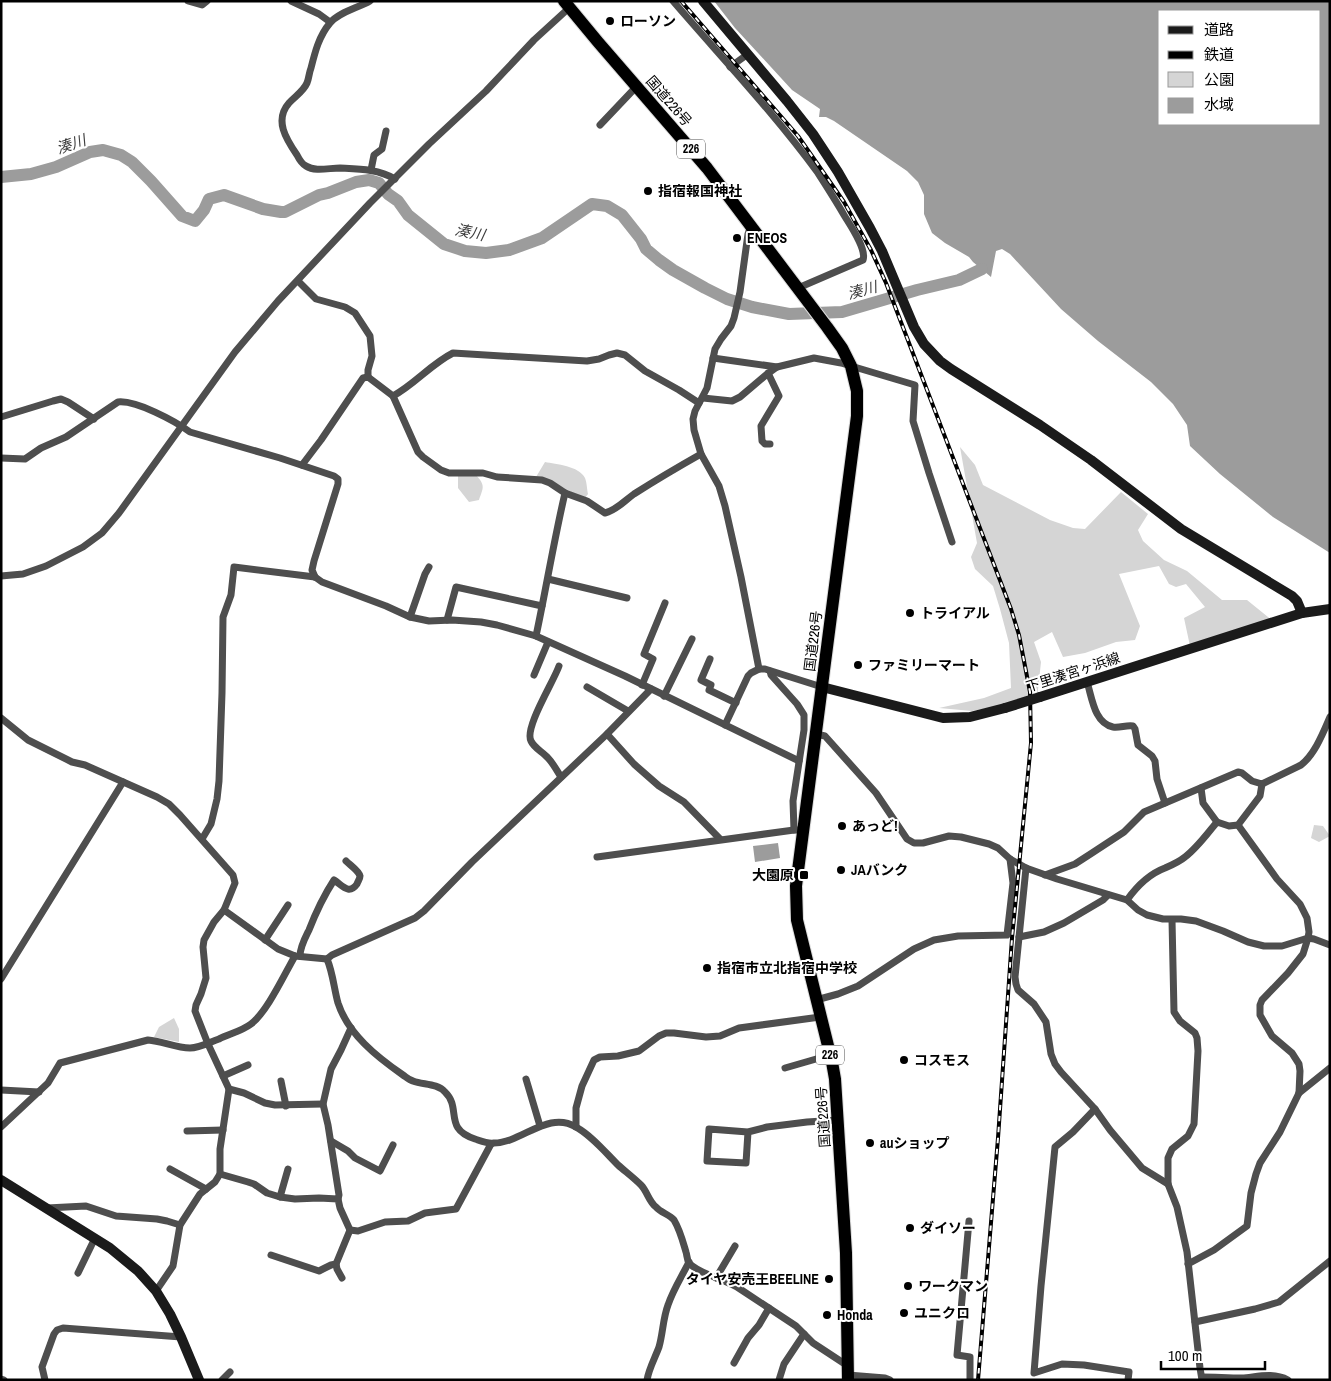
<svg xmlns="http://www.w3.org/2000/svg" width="1331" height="1381" viewBox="0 0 1331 1381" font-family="'Archivo Narrow','Noto Sans JP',sans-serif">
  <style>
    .green { fill: #d5d5d5 }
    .water { fill: #9c9c9c; fill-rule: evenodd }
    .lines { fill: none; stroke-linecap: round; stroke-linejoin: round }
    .river { stroke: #9c9c9c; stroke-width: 12 }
    .highway-casing { stroke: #dbdbdb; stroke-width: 14 }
    .street { stroke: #4e4e4e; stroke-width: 7 }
    .secondary { stroke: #1b1b1b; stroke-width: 10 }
    .highway { stroke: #000; stroke-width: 12 }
    .rail-casing { stroke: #000; stroke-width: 4 }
    .rail { stroke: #fff; stroke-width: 2; stroke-dasharray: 5.5; stroke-linecap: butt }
    .secondary-bridge { stroke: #1b1b1b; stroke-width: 10 }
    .poi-dot { fill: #000; stroke: #fff; stroke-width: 2 }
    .labels { text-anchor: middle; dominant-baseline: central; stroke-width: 4; stroke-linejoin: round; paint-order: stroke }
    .shield { fill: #fff; stroke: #4c4c4c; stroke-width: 1 }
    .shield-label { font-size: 12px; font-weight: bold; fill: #000 }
    .poi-label { font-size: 14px; font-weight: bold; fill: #000; stroke: #fff; text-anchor: start }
    .street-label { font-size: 14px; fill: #000; stroke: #fff }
    .water-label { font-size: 15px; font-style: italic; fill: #3d3d3d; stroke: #fff }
  </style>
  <rect width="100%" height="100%" fill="#fff"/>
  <!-- green -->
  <g class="green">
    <polygon points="960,447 975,465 983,485 1050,520 1073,528 1085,529 1121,492 1148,514 1138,530 1143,541 1164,560 1187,571 1222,600 1247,600 1273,621 1190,646 1184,618 1205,607 1186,584 1176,587 1169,584 1159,566 1119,574 1140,626 1135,640 1116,642 1085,653 1063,657 1052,632 1034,642 1041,662 1037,699 972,711 939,708 984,698 1011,688 1009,643 1000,609 993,586 975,569 971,557 977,543"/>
    <path d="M545 462C556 464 579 466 585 478 587 483 587 490 588 494L585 498 536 477Z"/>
    <path d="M476 475C486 486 483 488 479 500L469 502 458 488V476Z"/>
    <polygon points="1314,825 1323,826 1330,836 1319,842 1311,838"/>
    <polygon points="174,1018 179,1029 179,1042 154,1037 159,1027"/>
  </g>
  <!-- water -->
  <g class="water">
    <path d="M714 1H1330V553L1273 517 1220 474 1190 446 1187 425 1173 404 1151 382 1098 341 1061 309 1010 254 1002 249 996 251 991 277 973 262 969 257 945 243 932 233 924 214V195L918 182 907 171 834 121 826 117H819L820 109 792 90 735 28ZM1160 11H1320V124H1160Z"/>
    <polygon points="778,843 780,858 755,862 753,846"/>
  </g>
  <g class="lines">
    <!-- river -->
    <polyline class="river" points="1,177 31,174 56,167 90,152 103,150 121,155 132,162 151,181 182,216 195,221 204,210 209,199 224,195 263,209 281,212 285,212 319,195 328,193 356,182 369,180 379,183 388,194 398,201 408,215 444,244 465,251 486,253 509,250 542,238 592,204 607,206 622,215 641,239 646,249 659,260 673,270 705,288 727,299 752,307 789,314 842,312 917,290 959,280 982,269"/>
    <!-- highway casing -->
    <g class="highway-casing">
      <polyline id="highway" points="564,1 598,42 707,168 827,327 842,348 851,366 857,391 857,416 796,886 797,920 832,1062 835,1079 846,1253 848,1380"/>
    </g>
    <!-- street -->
    <g class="street">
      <polyline points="188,1 202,5 207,1"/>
      <polyline points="291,1 319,14 330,22"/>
      <path d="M370 1C358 8 339 12 330 23 319 36 315 52 311 68 309 73 309 78 307 83 303 92 295 96 289 103 274 120 286 139 297 155 299 159 302 164 306 166 315 172 329 168 340 168 359 169 378 169 395 179"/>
      <path d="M673 1C722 58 774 113 818 173 827 187 836 201 844 215 850 225 867 249 863 260L798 288"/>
      <polyline points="730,67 748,54"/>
      <polyline points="600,125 637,86"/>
      <polyline points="371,170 374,155 382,149 386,131"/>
      <polyline points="751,226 748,234 740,292 734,318 731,326 721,339 715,349 707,388 695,411 693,419 694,430 701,454 719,486 725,506 741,577 759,669"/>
      <polyline points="298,281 316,299 345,307 355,313 370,336 372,356 368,370 368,377"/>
      <polyline points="713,358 777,367"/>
      <polyline points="768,373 779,396 761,426 762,441 765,444 770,444"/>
      <path d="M393 396 418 452 423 457 441 470 449 473H483L497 477 542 480 550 483 565 493 587 501 605 513C617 510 624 501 634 494 656 480 678 467 701 454"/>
      <polyline points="703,398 732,401 740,397 766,375 777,367 814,358 841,363 915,385 913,421 929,473 952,542"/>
      <polyline points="1,417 53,401 61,399 68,402 94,419"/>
      <path d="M1 458 25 459 41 448 66 437 118 402C136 400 175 421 190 432L280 458 334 476 338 479V484L314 561 312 570 315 577"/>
      <path d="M302 465 321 440 363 378 368 377 393 396C415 384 431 364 453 353L587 361 599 359 609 355 617 353 625 355 645 371 679 390 699 403"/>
      <polyline points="1,576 23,574 46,566 83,547 102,533 119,513 235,352 278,301 370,203 429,144 486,91 534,40 569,8"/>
      <polyline points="548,579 627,598"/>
      <polyline points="410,617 425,574 429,567"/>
      <polyline points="447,620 456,587 542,606"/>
      <path d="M536 636C546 589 554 540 565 493"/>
      <polyline points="710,659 701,680 711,685 709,690 736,703"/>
      <path d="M559 666C554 681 524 728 531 741 534 748 543 752 548 758 553 763 557 771 561 777"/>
      <polyline points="770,671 771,675 797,704 804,715 804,730 793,801 794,830"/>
      <polyline points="534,675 548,642"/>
      <path d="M1087 682C1092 697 1094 723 1113 727 1120 728 1126 725 1133 726L1135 729 1138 745 1152 756 1155 761 1157 779 1165 803"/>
      <polyline points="642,685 653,659 644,654 665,603"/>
      <polyline points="587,687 628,711"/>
      <polyline points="664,696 692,639"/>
      <polyline points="1,718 28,740 72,762 85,765 157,797 169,804 180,815 233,875 235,883 224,910 214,922 204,940 203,947 206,978 201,994 196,1005 195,1011 208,1044 229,1089 220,1149 220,1174 215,1182 200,1194 180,1225 173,1266 156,1291"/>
      <polyline points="725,725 748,676 751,673 759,669 765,669 822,687"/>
      <polyline points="607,734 634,764 659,786 684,802 720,839"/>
      <polyline points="816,734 825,736 876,793 907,839 914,843 923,843 949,836 961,837 989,844 998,848 1010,859 1026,868 1057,879 1127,900 1138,910 1147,915 1163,919 1181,919 1196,921 1223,931 1248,942 1264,946 1282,946 1308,938 1314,939 1330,945"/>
      <polyline points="1201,788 1203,803 1217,822"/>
      <polyline points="202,839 211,824 217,799 219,781 222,693 223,617 231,595 234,567 315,577 322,582 386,606 410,617 429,621 452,620 481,622 497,625 536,636 625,676 799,761"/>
      <polyline points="597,857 794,830 803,830"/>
      <polyline points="1026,868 1015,977 1016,984 1018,990 1034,1004 1046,1022 1051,1054 1055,1064 1061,1072 1095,1109 1110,1130 1142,1168 1168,1184"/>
      <path d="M1045 875 1075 864 1092 853 1124 832 1144 812 1238 772 1242 773 1252 781 1262 784 1301 765C1315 754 1323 733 1330 717"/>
      <path d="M1127 900C1137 886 1149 874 1165 868 1172 865 1179 862 1185 857 1197 848 1207 834 1217 822L1229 826 1238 825 1260 796 1262 784"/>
      <polyline points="224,910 278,949 295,956 327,959 332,955 415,918 424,911 472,862 607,734 651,689"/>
      <polyline points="1172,920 1174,1012 1180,1021 1195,1033 1197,1038 1198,1051 1194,1124 1188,1136 1172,1149 1168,1158 1168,1184 1177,1207 1187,1252 1200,1368 1202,1380"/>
      <polyline points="1019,937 1044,932 1064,923 1103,900 1108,895"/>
      <polyline points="265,940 288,905"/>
      <path d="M300 956C300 947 305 938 309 930 316 912 323 897 334 880 343 886 349 895 357 884 358 881 360 879 360 876 359 871 350 865 346 861"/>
      <path d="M327 959C333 973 334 989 338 1003 348 1034 377 1057 403 1075 406 1077 409 1080 413 1081 423 1085 437 1083 445 1092 462 1108 443 1129 475 1139 481 1141 488 1144 494 1143 522 1143 548 1110 576 1127 592 1136 605 1152 618 1165 626 1172 634 1178 641 1185 647 1191 649 1202 656 1207 661 1213 669 1214 674 1220 680 1230 683 1242 686 1252 687 1255 687 1260 689 1263 699 1274 724 1279 737 1287L796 1326 813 1343 848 1366"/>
      <polyline points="1,979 123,782"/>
      <polyline points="816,1000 838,994 858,986 914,949 934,940 958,936 1007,935 1013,883 1010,859"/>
      <polyline points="785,1068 830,1055"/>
      <polyline points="223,1076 248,1065"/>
      <polyline points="526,1079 540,1126"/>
      <polyline points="281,1081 286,1106"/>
      <polyline points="229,1089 244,1093 265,1103 275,1105 323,1104"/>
      <polyline points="1,1090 39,1092"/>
      <polyline points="1299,1093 1330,1068"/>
      <polyline points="1095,1109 1073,1132 1055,1147 1041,1286 1034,1373 1062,1364 1084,1365 1129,1372 1128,1380"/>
      <path d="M1 1127 48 1083 60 1063 148 1040C162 1041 176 1048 190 1048 200 1048 210 1042 219 1039 229 1034 242 1031 251 1024 267 1012 284 975 295 956"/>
      <polyline points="576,1127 576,1108 582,1086 594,1060 600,1057 618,1056 639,1051 659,1036 666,1033 674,1033 706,1037 720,1036 739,1028 820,1017"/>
      <polyline points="187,1131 223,1130"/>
      <polyline points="748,1132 746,1163 707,1161 709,1129 748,1132 767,1127 807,1122 838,1120"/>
      <polyline points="331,1141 348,1151 355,1158 380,1171 393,1145"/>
      <polyline points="170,1169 206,1189"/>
      <polyline points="220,1174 248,1182 254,1184 267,1193 280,1197 295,1199 319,1198 338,1199 340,1208 350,1230 336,1264 337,1269 342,1278"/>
      <polyline points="280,1197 288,1169"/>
      <polyline points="338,1199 339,1195 328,1125 323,1104 331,1069 341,1050 351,1028"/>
      <polyline points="47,1208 86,1206 116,1216 157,1219 167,1221 180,1225"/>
      <polyline points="969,1221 957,1355 970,1357 970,1380"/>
      <polyline points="350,1230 358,1231 385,1222 408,1221 425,1213 456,1209 491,1144"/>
      <polyline points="271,1255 319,1271 331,1265 336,1264"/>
      <polyline points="1188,1264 1214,1250 1247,1226 1251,1193 1256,1174 1260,1163 1280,1132 1299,1093 1300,1071 1299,1064 1292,1053 1272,1036 1260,1015 1260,1005 1262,1000 1288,973 1303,954 1308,938 1309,932 1307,918 1300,904 1277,879 1238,825"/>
      <polyline points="78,1273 95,1238"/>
      <polyline points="716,1278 735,1246"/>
      <polyline points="1195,1322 1255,1309 1279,1302 1330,1261"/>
      <polyline points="734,1363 748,1338 759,1325 769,1308"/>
      <polyline points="848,1375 885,1378 890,1380"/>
      <path d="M1202 1377C1215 1377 1228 1378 1242 1378 1257 1377 1273 1372 1288 1380"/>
      <polyline points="1,1379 4,1380"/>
      <polyline points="45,1380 42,1367 54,1334 57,1330 63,1328 181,1337"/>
      <polyline points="222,1380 230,1372"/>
      <path d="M647 1380C649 1368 655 1358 659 1347 663 1333 663 1318 668 1305 673 1290 682 1276 689 1262"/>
      <polyline points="779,1380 784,1364 804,1334"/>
    </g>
    <!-- secondary -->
    <g class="secondary">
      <polyline points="703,1 787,101 813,134 838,172 870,228 882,251 914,327 924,344 940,361 951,369 1040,425 1091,460 1181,529 1292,596 1297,601 1302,613"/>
      <polyline points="822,687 943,718 970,717 1005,708"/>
      <polyline points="1040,697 1302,613 1330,609"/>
      <polyline points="1,1180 110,1248 138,1271 156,1291 170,1314 181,1337 199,1380"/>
    </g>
    <!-- highway -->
    <use href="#highway" class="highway"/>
    <!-- rail casing -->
    <g class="rail-casing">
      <polyline id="rail" points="681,1 798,136 844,202 871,250 886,283 1011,609 1019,635 1030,692 1031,743 1012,938 998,1138 978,1380"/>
    </g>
    <!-- rail -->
    <use href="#rail" class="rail"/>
    <!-- secondary-bridge -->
    <polyline class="secondary-bridge" points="1005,708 1040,697"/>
  </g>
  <!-- markers -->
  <g class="poi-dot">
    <circle cx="610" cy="21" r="5"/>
    <circle cx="648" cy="191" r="5"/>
    <circle cx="737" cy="238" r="5"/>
    <circle cx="910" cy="613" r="5"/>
    <circle cx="858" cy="665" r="5"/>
    <circle cx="842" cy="826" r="5"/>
    <circle cx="841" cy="870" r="5"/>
    <rect x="799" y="870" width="10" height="10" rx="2.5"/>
    <circle cx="707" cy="968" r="5"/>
    <circle cx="904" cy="1060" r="5"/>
    <circle cx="870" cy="1143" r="5"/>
    <circle cx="910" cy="1228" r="5"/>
    <circle cx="829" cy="1279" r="5"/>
    <circle cx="908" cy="1286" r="5"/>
    <circle cx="904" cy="1313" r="5"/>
    <circle cx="827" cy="1315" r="5"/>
  </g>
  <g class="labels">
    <!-- shield labels -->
    <g class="shield">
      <rect x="677" y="139.5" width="28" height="19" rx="4"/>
      <rect x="816" y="1045.5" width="28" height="19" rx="4"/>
    </g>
    <g class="shield-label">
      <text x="691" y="149">226</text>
      <text x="830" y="1055">226</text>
    </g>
    <!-- poi labels -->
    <g class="poi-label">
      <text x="620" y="21">ローソン</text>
      <text x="658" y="191">指宿報国神社</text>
      <text x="747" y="238">ENEOS</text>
      <text x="920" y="613">トライアル</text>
      <text x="868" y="665">ファミリーマート</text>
      <text x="852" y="826">あっど!</text>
      <text x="851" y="870">JAバンク</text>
      <text x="794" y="875" text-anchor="end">大園原</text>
      <text x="717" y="968">指宿市立北指宿中学校</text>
      <text x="914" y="1060">コスモス</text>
      <text x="880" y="1143">auショップ</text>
      <text x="920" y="1228">ダイソー</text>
      <text x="819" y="1279" text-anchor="end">タイヤ安売王BEELINE</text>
      <text x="918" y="1286">ワークマン</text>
      <text x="914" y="1313">ユニクロ</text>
      <text x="837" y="1315">Honda</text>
    </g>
    <!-- street labels -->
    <g class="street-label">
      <text transform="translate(669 101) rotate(49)">国道226号</text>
      <text transform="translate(813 641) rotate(-83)">国道226号</text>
      <text transform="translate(1073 672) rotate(-18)">下里湊宮ヶ浜線</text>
      <text transform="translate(823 1117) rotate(-94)">国道226号</text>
    </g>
    <!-- water labels -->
    <g class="water-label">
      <text transform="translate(71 144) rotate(-19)">湊川</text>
      <text transform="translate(470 232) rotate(11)">湊川</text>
      <text transform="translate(862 290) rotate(-15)">湊川</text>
    </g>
  </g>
  <!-- border -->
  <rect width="1331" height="1381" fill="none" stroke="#000000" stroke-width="5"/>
  <!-- legend -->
  <rect x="1158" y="10" width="162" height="115" fill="#ffffff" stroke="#999999"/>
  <rect x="1168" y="26" width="25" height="8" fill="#1b1b1b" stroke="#999999"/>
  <text x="1204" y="35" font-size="15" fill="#000000">道路</text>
  <rect x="1168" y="51" width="25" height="8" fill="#000000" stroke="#999999"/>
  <text x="1204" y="60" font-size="15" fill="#000000">鉄道</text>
  <rect x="1168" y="72" width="25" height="15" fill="#d5d5d5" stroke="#999999"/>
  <text x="1204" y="85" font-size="15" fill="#000000">公園</text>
  <rect x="1168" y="98" width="25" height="15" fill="#9c9c9c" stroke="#999999"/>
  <text x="1204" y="110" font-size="15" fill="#000000">水域</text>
  <!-- scale -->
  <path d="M1161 1361v8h104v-8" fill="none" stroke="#000000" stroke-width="2.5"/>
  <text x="1168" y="1361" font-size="15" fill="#000000" stroke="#ffffff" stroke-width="4" paint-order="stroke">100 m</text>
</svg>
